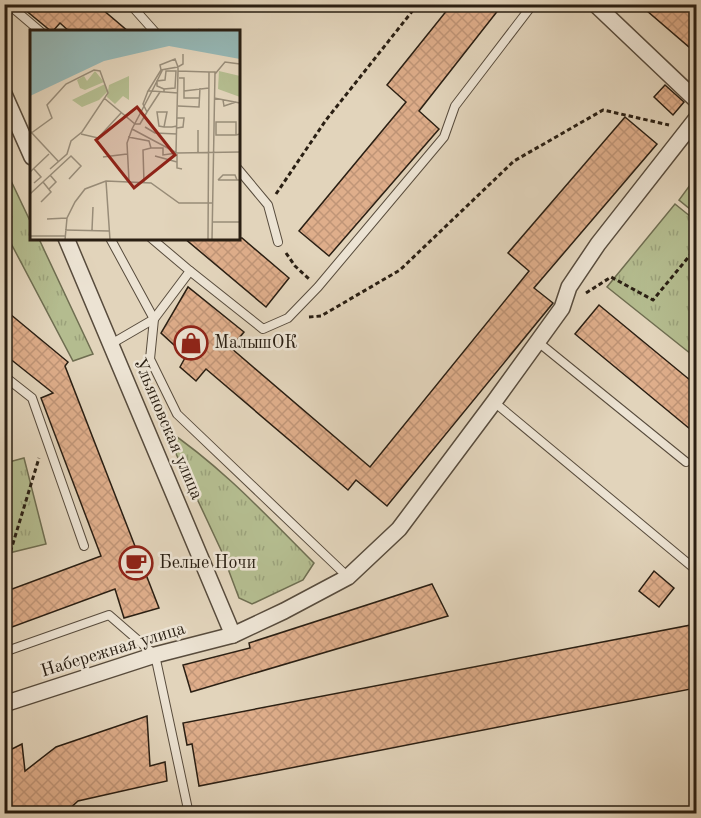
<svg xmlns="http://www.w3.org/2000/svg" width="701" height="818" viewBox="0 0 701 818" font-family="'Old Standard TT',serif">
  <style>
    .grass { fill: url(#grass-tufts); stroke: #6f6e51; stroke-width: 1.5 }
    .pitch { fill: #b4bc8f; stroke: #6f6e51; stroke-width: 1.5 }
    .building { fill: url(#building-cross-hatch); stroke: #2a1f13; stroke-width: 1.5 }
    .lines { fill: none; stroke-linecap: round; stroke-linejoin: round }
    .lane-casing { stroke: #584c3d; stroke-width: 10 }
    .street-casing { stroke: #584c3d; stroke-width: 18 }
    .path { stroke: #2a1f13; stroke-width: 3; stroke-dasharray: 4.5 3; stroke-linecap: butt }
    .lane { stroke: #ece3d3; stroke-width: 8 }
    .street { stroke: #ece3d3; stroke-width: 15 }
    .labels { text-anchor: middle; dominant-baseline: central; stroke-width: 5; stroke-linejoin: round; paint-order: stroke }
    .poi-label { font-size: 18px; fill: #2a1f13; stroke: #ece3d3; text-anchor: start }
    .street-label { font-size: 18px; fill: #2a1f13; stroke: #ece3d3 }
    .inset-river { fill: none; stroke: #95b7b5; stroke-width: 3 }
    .inset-road { fill: none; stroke: #988c78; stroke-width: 1.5 }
    .view { fill: #8f2418; fill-opacity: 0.15; stroke: #8f2418; stroke-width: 3 }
    .inset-edge { fill: none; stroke: #2a1f13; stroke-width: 3 }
  </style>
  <defs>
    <pattern id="grass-tufts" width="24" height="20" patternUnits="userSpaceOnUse" patternTransform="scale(1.5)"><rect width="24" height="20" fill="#b4bc8f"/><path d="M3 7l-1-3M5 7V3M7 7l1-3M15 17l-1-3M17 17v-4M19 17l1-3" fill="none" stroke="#9ba17a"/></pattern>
    <pattern id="building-cross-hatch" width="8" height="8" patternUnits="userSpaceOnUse" patternTransform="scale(1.5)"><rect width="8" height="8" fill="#dfae8b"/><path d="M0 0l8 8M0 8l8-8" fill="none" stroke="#c09577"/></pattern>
  </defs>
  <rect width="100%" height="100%" fill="#e2d4bb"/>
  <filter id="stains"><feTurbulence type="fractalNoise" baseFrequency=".00333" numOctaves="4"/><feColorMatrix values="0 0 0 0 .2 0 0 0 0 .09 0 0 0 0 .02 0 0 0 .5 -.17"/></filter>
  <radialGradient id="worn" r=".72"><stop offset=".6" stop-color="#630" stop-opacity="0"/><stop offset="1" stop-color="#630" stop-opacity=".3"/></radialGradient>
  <!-- grass -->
  <g class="grass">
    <polygon points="4,166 31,223 32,238 39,239 93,354 73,361 5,232"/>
    <polygon points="675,204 696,221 696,358 607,287"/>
    <path d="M164 428C220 465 267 516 314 563L303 580 252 604 239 598 221 550Z"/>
    <polygon points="24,458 46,544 9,553 5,535 5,463"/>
  </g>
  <!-- pitch -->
  <polygon class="pitch" points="696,177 696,214 679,200"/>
  <!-- building -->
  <g class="building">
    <polygon points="18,4 96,4 129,32 70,32 60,23 52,32"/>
    <polygon points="452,4 503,4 419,111 439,129 329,256 299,231 406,102 387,85"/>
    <polygon points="639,4 696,4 696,53"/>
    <polygon points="665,85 684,102 673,115 654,97"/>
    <polygon points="625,117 657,144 534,288 553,303 387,506 356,480 348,490 206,369 196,381 180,367 186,356 161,333 188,287 244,332 231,348 370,467 529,271 508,253"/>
    <polygon points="184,238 242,238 289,278 266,307"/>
    <polygon points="599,305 696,385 696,434 575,334"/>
    <polygon points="4,309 68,362 65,366 159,608 124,618 115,589 4,630 4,592 101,556 41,398 53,393 4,354"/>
    <polygon points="654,571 674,588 659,607 639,591"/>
    <polygon points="432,584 448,616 191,692 183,665 250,648 249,643"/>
    <polygon points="696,624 696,688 199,786 192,744 187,745 183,723"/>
    <polygon points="147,716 150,766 165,762 167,781 78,801 65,813 4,813 4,753 22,744 25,771 56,747"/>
  </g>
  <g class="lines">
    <!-- lane casing -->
    <g class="lane-casing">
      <g id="lane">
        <polyline points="8,4 41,32"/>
        <polyline points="130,4 155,32"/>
        <polyline points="238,169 268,205 278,242"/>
        <polyline points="110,238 154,319 111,344"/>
        <polyline points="151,238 190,271 154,319 150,359 177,414 348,577"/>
        <polyline points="190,271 263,329 288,318 318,287 444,137 455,106 533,4"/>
        <polyline points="538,342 686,462"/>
        <polyline points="4,376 32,398 84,546"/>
        <polyline points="494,402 696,570"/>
        <polyline points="4,652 109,615 155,655 189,814"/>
      </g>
    </g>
    <!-- street casing -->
    <g class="street-casing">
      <g id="street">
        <polyline points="595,4 696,100"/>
        <polyline points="4,94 32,157"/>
        <polyline points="66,238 233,635"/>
        <polyline points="4,704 155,655 233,635 284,611 348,577 399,529 494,402 562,308 569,287 598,244 696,119"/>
      </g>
    </g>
    <!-- path -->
    <g class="path">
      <polyline points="276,194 326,120 418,4"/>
      <polyline points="286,253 295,266 309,279"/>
      <polyline points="586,293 611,277 653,300 696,248"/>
      <polyline points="309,317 321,316 400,270 514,161 603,110 669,125"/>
      <polyline points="4,564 7,563 39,458"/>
    </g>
    <!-- lane -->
    <use href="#lane" class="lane"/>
    <!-- street -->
    <use href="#street" class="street"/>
  </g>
  <!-- icons -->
  <defs>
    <g id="shop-ring" transform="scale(1.725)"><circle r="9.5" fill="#ece3d3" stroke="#8f2418" stroke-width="1.5"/><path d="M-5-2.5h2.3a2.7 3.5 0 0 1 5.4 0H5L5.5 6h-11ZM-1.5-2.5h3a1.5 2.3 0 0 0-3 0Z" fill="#8f2418"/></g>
    <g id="cafe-ring" transform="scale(1.725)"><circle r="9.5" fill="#ece3d3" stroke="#8f2418" stroke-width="1.5"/><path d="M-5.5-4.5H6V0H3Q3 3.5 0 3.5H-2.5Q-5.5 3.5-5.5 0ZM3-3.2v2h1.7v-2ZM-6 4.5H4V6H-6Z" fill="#8f2418"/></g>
  </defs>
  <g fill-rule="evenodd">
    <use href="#shop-ring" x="191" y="343"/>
    <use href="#cafe-ring" x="136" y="563"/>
  </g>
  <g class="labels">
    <!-- poi labels -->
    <g class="poi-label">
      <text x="214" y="343">МалышОК</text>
      <text x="159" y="563">Белые Ночи</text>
    </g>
    <!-- street labels -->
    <g class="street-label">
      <text transform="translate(168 429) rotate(67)">Ульяновская улица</text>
      <text transform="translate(113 650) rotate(-17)">Набережная улица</text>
    </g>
  </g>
  <!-- overview -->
  <g transform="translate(30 30)">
    <rect width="210" height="210" fill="#e2d4bb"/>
    <path d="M65 41 74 52 55 60 50 58 47 50 54 46 57 51ZM99 46V70L93 66 85 74 77 67 79 55ZM75 54 78 61 69 70 52 77 42 70Z" fill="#b4bc8f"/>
    <path d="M189 41 210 46V67L188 59Z" fill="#b4bc8f"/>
    <path d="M0 0H210V29L139 16 74 31 0 66Z" fill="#95b7b5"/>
    <path class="inset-river" d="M168 0 210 10M0 46 62 15 114 0"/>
    <path class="inset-road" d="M148 41V37L131 40 118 61H122L132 41 131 40 130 35 145 29 148 37 153 34V24M179 42H185L182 210M185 44 195 32 210 34M149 48H154V68H169M134 59 127 56V51L135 50 136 41H146L145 58 134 59V62M118 61 113 74 117 82 130 62M154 61 179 58M74 68 105 94H110L117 82M184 68 210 73M193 70 194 76 206 72M148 76 169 77 170 58M115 97 125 103 147 104M134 97 137 82H127L129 96 134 97H142L147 96M147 98 153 97 154 88H147M102 99 147 123 210 122M168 100V123M0 101 28 131M0 104 22 88 17 75 36 54 64 40 70 41 78 63 52 102 41 111 37 124 20 139M51 104 68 108 91 83M206 105V92H186V105H206L210 104M98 107 119 111 121 118H133V125L147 123M146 122 148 41 179 42M147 124V138L152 139M125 126 147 132M73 127 97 124M0 142 19 124M188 150 193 145H205L207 150M188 150H210M76 151 80 210M99 151 97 113 102 99 122 61 148 63M4 153 11 147 4 139M114 153 113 120 121 118M19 159 26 152 20 145M0 164 41 126 51 136 39 149M11 172 21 162 13 152M17 189 37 188M182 192H210M35 200 79 201M62 200 63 177M0 206H35M35 210 37 188 45 172 55 159 76 151 121 153 149 173H182M178 210 179 42"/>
    <path class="view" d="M107 77 145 125 104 158 66 110Z"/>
    <rect width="210" height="210" class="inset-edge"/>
  </g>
  <!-- margin -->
  <rect width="701" height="818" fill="none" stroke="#e2d4bb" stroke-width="24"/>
  <rect x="6" y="6" width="689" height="806" fill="none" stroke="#2a1f13" stroke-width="3"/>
  <rect x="12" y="12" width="677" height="794" fill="none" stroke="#2a1f13" stroke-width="1.5"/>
  <rect width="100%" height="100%" filter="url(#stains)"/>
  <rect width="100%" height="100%" fill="url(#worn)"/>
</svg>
